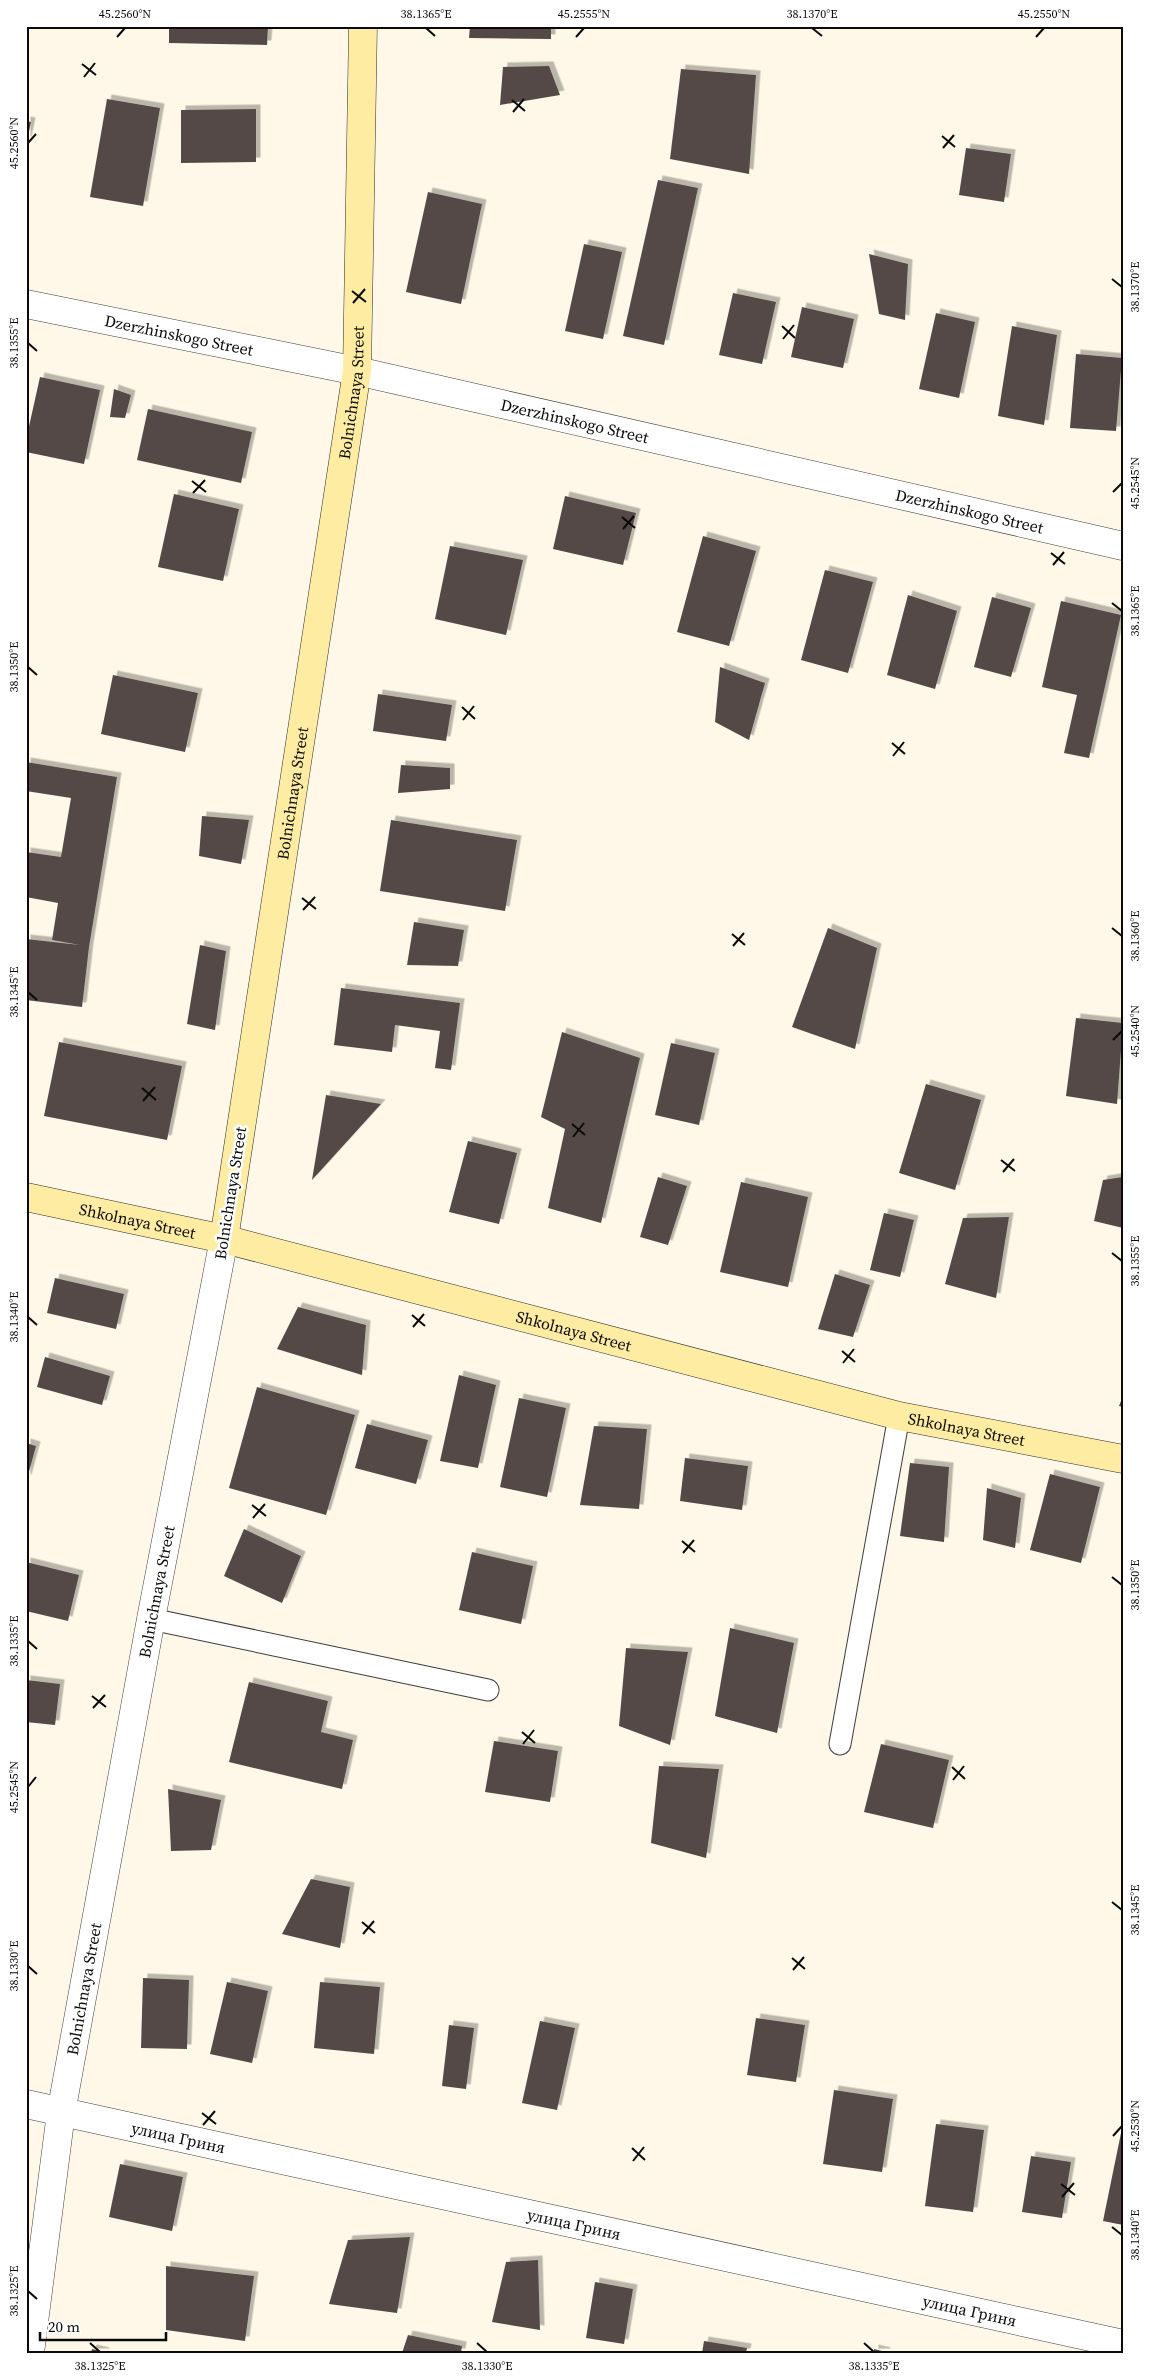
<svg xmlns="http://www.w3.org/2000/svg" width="1149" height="2379" viewBox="0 0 1149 2379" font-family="'Source Serif 4',serif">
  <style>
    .building { fill: #544a46; filter: url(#shadow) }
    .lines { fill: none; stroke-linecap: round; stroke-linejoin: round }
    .lane-casing { stroke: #3d3d3d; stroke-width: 23 }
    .street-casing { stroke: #3d3d3d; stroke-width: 29 }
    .secondary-casing { stroke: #2c2c2c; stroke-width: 29 }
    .lane { stroke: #fff; stroke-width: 21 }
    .street { stroke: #fff; stroke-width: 28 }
    .secondary { stroke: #ffeca3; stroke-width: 28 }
    .ticks { fill: none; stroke: #0a0a0a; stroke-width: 2 }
    .labels { text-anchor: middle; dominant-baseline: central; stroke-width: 5; stroke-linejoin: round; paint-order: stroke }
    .street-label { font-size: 16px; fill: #0a0a0a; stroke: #fff }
    .neatline { fill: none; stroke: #0a0a0a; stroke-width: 2 }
    .ticks-label { font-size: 12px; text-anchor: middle; fill: #0a0a0a }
  </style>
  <defs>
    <filter id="shadow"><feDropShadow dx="4.5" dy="-4.5" stdDeviation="0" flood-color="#0004"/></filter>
  </defs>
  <rect width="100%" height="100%" fill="#fff8e8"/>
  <!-- building -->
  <g class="building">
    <polygon points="169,26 268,26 267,45 169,43"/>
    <polygon points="470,26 551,26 551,39 469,38"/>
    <polygon points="549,66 560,95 500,105 503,67"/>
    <polygon points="681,69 756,75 749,174 670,159"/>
    <polygon points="107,99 160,108 143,206 90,197"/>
    <polygon points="256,109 256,162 181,163 181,110"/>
    <polygon points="26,121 31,122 27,141 26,141"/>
    <polygon points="966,148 1011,154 1004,202 959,195"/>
    <polygon points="658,180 698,188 664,345 623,336"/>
    <polygon points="428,192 482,204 461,304 406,292"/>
    <polygon points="584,244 622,252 603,339 565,331"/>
    <polygon points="869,254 908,264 905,320 879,314"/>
    <polygon points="733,293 776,302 762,364 719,355"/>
    <polygon points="802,307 854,319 843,368 791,357"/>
    <polygon points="936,313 975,322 959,398 919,389"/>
    <polygon points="1012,326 1057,335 1044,425 998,416"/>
    <polygon points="1076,354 1122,358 1116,431 1070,428"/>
    <polygon points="40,377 100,390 84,464 26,452 26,440"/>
    <polygon points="114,389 131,395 125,418 110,417"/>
    <polygon points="148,409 252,432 241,483 137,460"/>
    <polygon points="174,494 239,509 223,581 158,567"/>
    <polygon points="565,496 636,513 623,565 553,549"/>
    <polygon points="703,536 756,551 729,646 677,632"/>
    <polygon points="450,546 523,560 506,635 435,619"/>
    <polygon points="825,570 873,582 848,673 801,660"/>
    <polygon points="908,595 957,611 935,689 887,675"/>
    <polygon points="992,597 1031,608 1011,677 974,667"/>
    <polygon points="1061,601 1121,615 1089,758 1064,753 1077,695 1042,687"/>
    <polygon points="720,667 765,683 749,740 715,722"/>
    <polygon points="113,675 198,693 185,752 101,734"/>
    <polygon points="378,694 452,705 446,741 373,731"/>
    <polygon points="26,762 117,777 89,947 82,1007 26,1000 26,939 80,945 52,940 58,903 26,897 26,852 61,857 71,798 26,791"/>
    <polygon points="401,765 450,768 450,789 398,793"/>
    <polygon points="202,816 249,820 241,864 199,856"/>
    <polygon points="391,820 517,840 505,911 380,891"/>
    <polygon points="414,922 464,930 458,966 407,965"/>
    <polygon points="828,928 877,948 855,1049 792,1027"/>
    <polygon points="200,945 226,951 215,1030 187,1024"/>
    <polygon points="341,988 460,1003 451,1070 435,1068 440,1031 395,1025 392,1052 334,1045"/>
    <polygon points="1076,1018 1123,1023 1117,1104 1066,1096"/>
    <polygon points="562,1032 640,1058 601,1223 548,1208 565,1129 541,1117"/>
    <polygon points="59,1042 182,1066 167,1140 44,1116"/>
    <polygon points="671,1043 715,1053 699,1125 655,1115"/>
    <polygon points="926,1084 981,1100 955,1190 899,1173"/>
    <polygon points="326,1095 381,1104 312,1180"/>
    <polygon points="468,1141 517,1153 499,1224 449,1212"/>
    <polygon points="658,1177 687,1186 668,1245 640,1237"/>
    <polygon points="1123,1177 1123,1228 1094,1221 1103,1180"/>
    <polygon points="741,1182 808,1197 788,1287 720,1272"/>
    <polygon points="884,1213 914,1220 900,1277 870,1270"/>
    <polygon points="1009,1217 996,1298 945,1284 963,1218"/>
    <polygon points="835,1274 870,1285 853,1337 818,1329"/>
    <polygon points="55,1278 124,1294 116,1329 47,1313"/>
    <polygon points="298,1307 366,1325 362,1375 277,1349"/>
    <polygon points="45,1357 110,1376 102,1405 37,1387"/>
    <polygon points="459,1375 496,1385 478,1468 440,1461"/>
    <polygon points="257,1387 355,1415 326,1515 229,1488"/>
    <polygon points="1123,1396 1123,1407 1119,1406"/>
    <polygon points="519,1398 566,1408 547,1497 500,1487"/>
    <polygon points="367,1424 428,1440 416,1484 355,1468"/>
    <polygon points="594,1426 647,1429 639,1509 580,1505"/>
    <polygon points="26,1443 36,1446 27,1479 26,1479"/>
    <polygon points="685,1458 748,1466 742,1510 680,1501"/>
    <polygon points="910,1463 949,1467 944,1542 900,1536"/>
    <polygon points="1050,1474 1100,1487 1081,1563 1030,1550"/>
    <polygon points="987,1488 1021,1498 1015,1548 983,1540"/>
    <polygon points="244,1529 301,1556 282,1603 224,1576"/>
    <polygon points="472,1552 533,1566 521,1624 459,1610"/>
    <polygon points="26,1562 79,1575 68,1621 26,1611"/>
    <polygon points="730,1628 794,1643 777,1733 715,1716"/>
    <polygon points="626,1648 688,1652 670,1745 619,1726"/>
    <polygon points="26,1680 60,1684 55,1725 26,1722"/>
    <polygon points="249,1682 328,1701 321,1732 353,1740 342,1789 229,1762"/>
    <polygon points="494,1741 558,1751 550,1802 485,1792"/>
    <polygon points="881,1744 949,1760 933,1828 864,1812"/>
    <polygon points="659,1766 719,1769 706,1858 651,1843"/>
    <polygon points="168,1789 221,1800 211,1850 171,1851"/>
    <polygon points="311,1879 350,1887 340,1948 282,1934"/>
    <polygon points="143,1978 189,1980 187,2049 141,2048"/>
    <polygon points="227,1982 268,1991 252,2063 210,2054"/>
    <polygon points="320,1982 380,1987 374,2054 314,2048"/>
    <polygon points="756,2018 805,2025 796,2082 747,2075"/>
    <polygon points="540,2021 575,2028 557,2110 522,2103"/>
    <polygon points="449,2025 474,2028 466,2089 442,2086"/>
    <polygon points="834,2090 893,2099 882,2172 823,2164"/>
    <polygon points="936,2124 984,2130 973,2212 925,2206"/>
    <polygon points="1121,2133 1123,2134 1123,2225 1103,2221"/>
    <polygon points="1031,2156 1071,2162 1062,2218 1022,2212"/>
    <polygon points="120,2164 183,2177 172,2231 109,2217"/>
    <polygon points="410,2237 397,2313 329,2304 348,2240"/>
    <polygon points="538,2260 540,2330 492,2322 506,2262"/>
    <polygon points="166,2266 254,2276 245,2341 166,2330"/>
    <polygon points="595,2282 633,2289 624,2344 586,2338"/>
    <polygon points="408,2335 462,2346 461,2353 402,2353"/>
    <polygon points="704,2341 747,2348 746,2353 702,2353"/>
    <polygon points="92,2349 105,2352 105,2353 91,2353"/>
    <polygon points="874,2349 886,2352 886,2353 874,2353"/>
  </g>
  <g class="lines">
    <!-- lane casing -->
    <g class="lane-casing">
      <g id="lane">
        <polyline points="151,1619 488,1690"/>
        <polyline points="840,1744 899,1416"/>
      </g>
    </g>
    <!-- street casing -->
    <g class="street-casing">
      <g id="street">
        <path id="s1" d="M26 304 357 371 1123 546"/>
        <path id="s2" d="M26 2104 1123 2344"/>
        <path id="s3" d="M30 2353 61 2113 151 1619 224 1239"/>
      </g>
    </g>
    <!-- secondary casing -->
    <g class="secondary-casing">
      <g id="secondary">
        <path id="s4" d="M26 1197 224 1239 899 1416 1123 1459"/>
        <path id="s5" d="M224 1239 357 371 363 26"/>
      </g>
    </g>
    <!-- lane -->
    <use href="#lane" class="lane"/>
    <!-- street -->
    <use href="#street" class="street"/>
    <!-- secondary -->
    <use href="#secondary" class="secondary"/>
  </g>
  <!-- ticks -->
  <path class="ticks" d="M426 28 435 36M812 28 822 36M117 37 125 28M576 37 584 28M1036 37 1044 28M82 64 96 75M84 77 95 63M512 100 525 111M513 112 524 99M942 136 955 147M28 143 36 134M943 148 954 135M1112 279 1122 287M352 291 366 302M353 303 365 289M782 326 795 338M783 339 794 325M28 343 37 351M192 481 206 492M1113 492 1122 483M193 493 205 480M622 517 635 528M623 529 634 516M1051 553 1065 564M1053 565 1064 552M1112 603 1122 611M28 667 37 675M462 707 475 719M463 720 474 706M892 743 905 754M893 756 904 742M302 898 316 909M303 910 315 897M1112 928 1122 936M732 934 745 945M733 946 744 933M28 992 37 1000M1113 1040 1122 1031M142 1088 156 1100M143 1101 155 1087M572 1124 585 1135M573 1137 584 1123M1001 1160 1015 1171M1003 1172 1014 1159M1112 1253 1122 1261M412 1315 425 1326M28 1317 37 1325M413 1327 424 1314M842 1351 855 1362M843 1363 854 1349M252 1505 266 1516M253 1518 265 1504M682 1541 695 1552M683 1553 694 1540M1112 1577 1122 1585M28 1641 37 1649M92 1696 106 1707M93 1708 105 1695M522 1732 535 1743M523 1744 534 1730M952 1767 965 1779M953 1780 964 1766M28 1787 36 1777M1112 1902 1122 1910M362 1922 375 1933M363 1934 374 1921M792 1958 805 1969M28 1966 37 1974M793 1970 804 1957M202 2113 216 2124M203 2125 215 2111M1113 2136 1122 2126M632 2148 645 2160M633 2161 644 2147M1061 2184 1075 2195M1062 2197 1074 2183M1112 2227 1122 2235M28 2291 37 2299M90 2343 100 2352M477 2343 487 2352M864 2343 874 2352"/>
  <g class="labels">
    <!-- street labels -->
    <g class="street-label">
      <text stroke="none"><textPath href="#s1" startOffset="156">Dzerzhinskogo Street</textPath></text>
      <text stroke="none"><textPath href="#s5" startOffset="856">Bolnichnaya Street</textPath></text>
      <text stroke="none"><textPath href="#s1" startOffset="561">Dzerzhinskogo Street</textPath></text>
      <text stroke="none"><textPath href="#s1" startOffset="966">Dzerzhinskogo Street</textPath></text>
      <text stroke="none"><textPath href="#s5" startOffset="451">Bolnichnaya Street</textPath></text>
      <text transform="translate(230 1193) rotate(-81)">Bolnichnaya Street</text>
      <text stroke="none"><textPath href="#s4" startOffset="114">Shkolnaya Street</textPath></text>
      <text stroke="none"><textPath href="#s4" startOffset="564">Shkolnaya Street</textPath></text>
      <text stroke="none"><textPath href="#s4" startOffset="969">Shkolnaya Street</textPath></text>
      <text stroke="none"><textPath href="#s3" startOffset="772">Bolnichnaya Street</textPath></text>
      <text stroke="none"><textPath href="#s3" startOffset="368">Bolnichnaya Street</textPath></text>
      <text stroke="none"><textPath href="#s2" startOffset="156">улица Гриня</textPath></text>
      <text stroke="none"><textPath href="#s2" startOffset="561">улица Гриня</textPath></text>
      <text stroke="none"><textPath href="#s2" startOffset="966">улица Гриня</textPath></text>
    </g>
  </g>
  <!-- border -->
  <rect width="1149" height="2379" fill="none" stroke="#ffffff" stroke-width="55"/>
  <!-- scale -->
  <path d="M40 2332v8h126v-8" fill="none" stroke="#0a0a0a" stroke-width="2.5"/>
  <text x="48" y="2332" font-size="15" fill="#0a0a0a" stroke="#ffffff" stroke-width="4" paint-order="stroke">20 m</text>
  <rect x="28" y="28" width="1094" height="2324" class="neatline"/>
  <g class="ticks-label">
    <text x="125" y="18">45.2560°N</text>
    <text x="426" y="18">38.1365°E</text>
    <text x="584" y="18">45.2555°N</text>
    <text x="812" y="18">38.1370°E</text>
    <text x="1044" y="18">45.2550°N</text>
    <text transform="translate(14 143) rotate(-90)" y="4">45.2560°N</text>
    <text transform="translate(1135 287) rotate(-90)" y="4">38.1370°E</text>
    <text transform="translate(14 343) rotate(-90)" y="4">38.1355°E</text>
    <text transform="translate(1135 483) rotate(-90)" y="4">45.2545°N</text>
    <text transform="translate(1135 611) rotate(-90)" y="4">38.1365°E</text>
    <text transform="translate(14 667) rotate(-90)" y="4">38.1350°E</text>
    <text transform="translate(1135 936) rotate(-90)" y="4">38.1360°E</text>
    <text transform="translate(14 992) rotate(-90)" y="4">38.1345°E</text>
    <text transform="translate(1135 1031) rotate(-90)" y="4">45.2540°N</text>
    <text transform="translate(1135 1261) rotate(-90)" y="4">38.1355°E</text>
    <text transform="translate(14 1317) rotate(-90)" y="4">38.1340°E</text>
    <text transform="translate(1135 1585) rotate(-90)" y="4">38.1350°E</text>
    <text transform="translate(14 1641) rotate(-90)" y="4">38.1335°E</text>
    <text transform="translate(14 1787) rotate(-90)" y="4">45.2545°N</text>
    <text transform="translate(1135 1910) rotate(-90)" y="4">38.1345°E</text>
    <text transform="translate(14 1966) rotate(-90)" y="4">38.1330°E</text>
    <text transform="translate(1135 2126) rotate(-90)" y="4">45.2530°N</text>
    <text transform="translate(1135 2235) rotate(-90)" y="4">38.1340°E</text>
    <text transform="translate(14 2291) rotate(-90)" y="4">38.1325°E</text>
    <text x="100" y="2370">38.1325°E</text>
    <text x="487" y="2370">38.1330°E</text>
    <text x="874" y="2370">38.1335°E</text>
  </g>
</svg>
